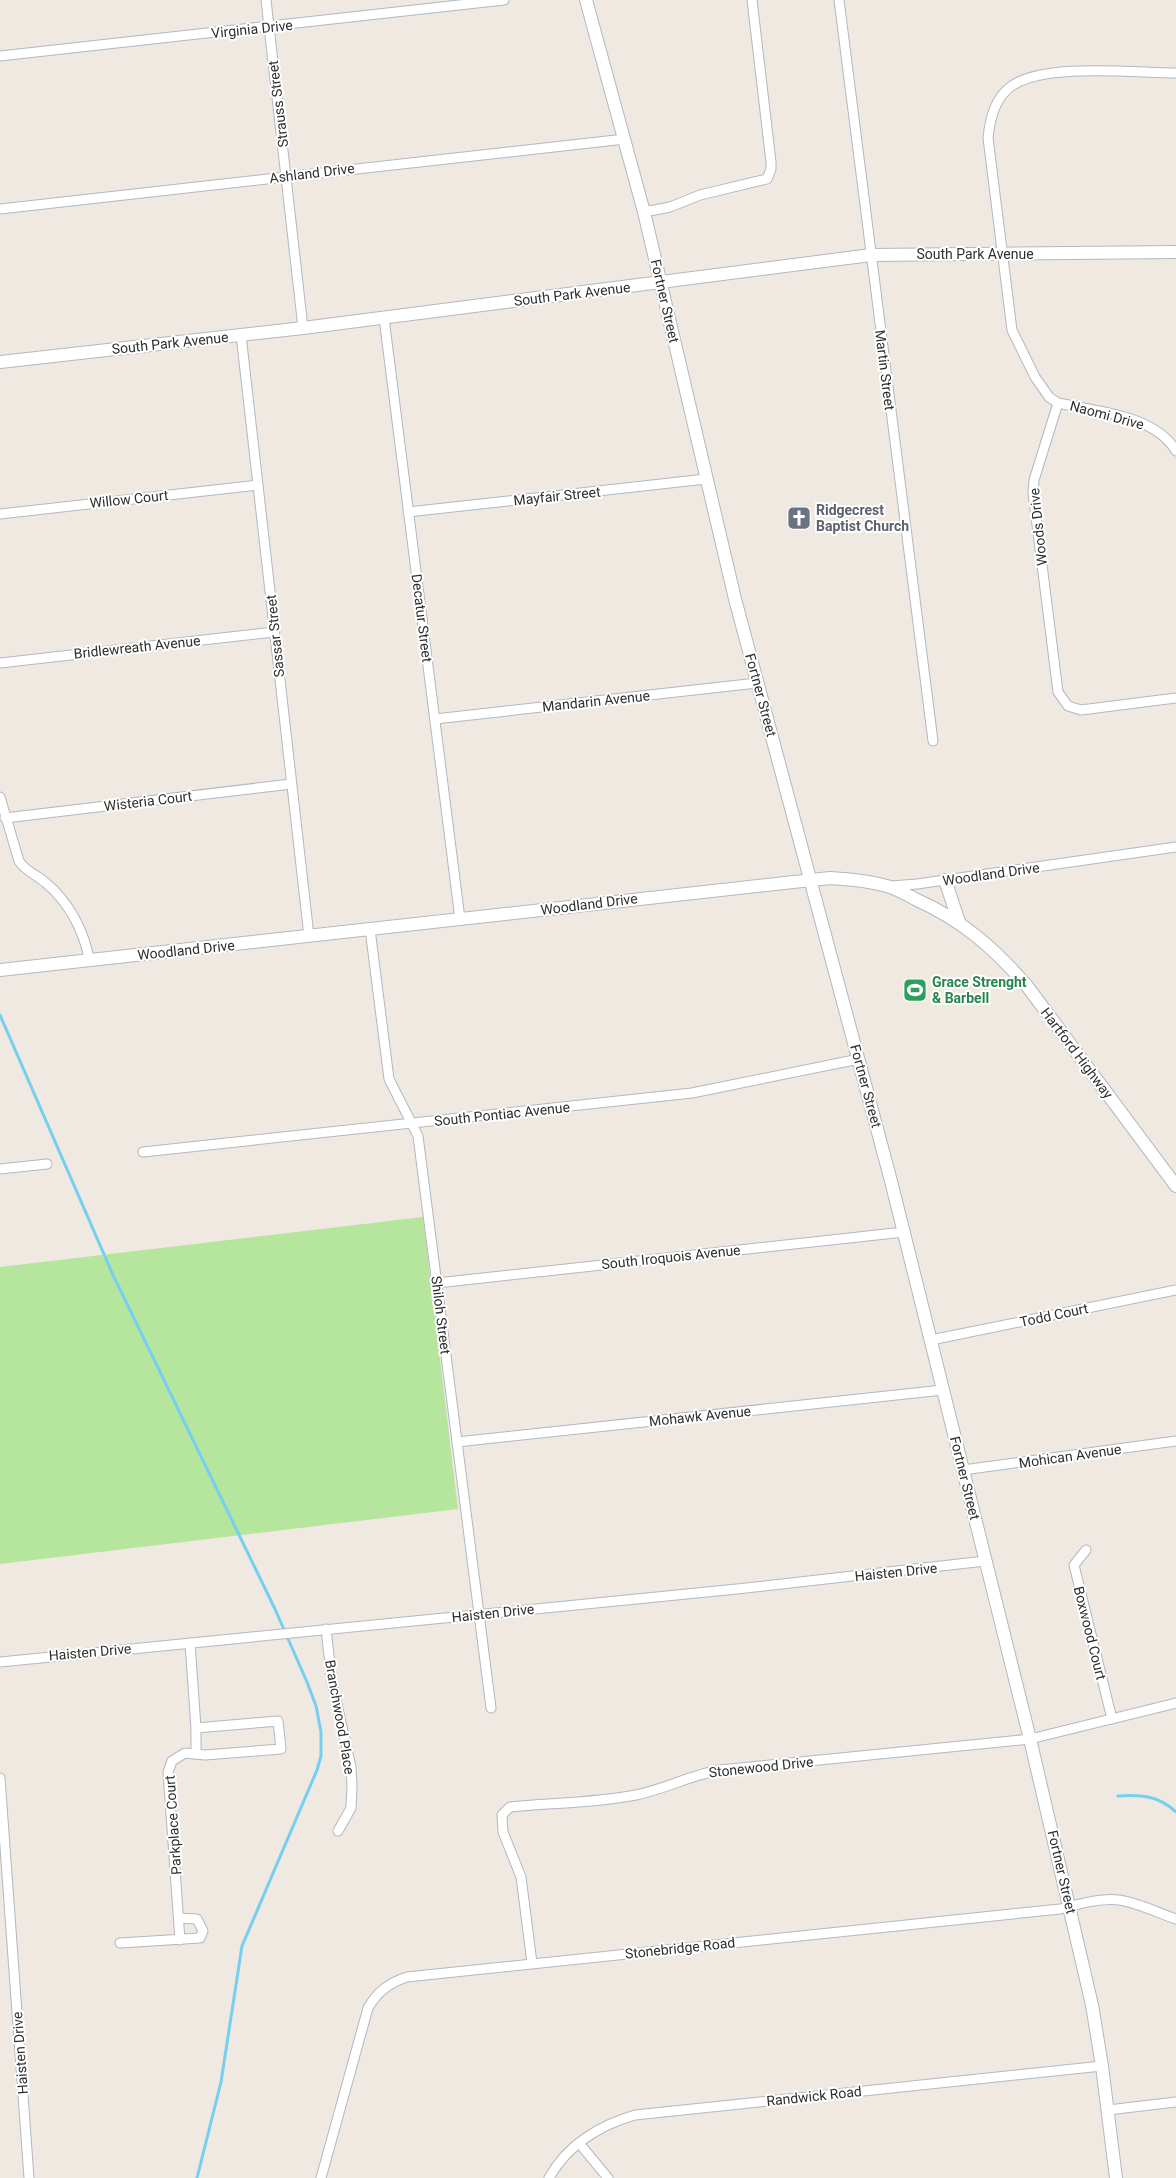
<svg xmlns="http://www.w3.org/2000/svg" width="1176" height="2178" viewBox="0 0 1176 2178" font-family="Roboto,sans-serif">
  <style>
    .green { fill: #b6e59e }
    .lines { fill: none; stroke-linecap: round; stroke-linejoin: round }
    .stream { stroke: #75cff0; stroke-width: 3 }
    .street-casing { stroke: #b4b7c1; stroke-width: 11 }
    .secondary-casing { stroke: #b4b7c1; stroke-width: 14 }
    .street { stroke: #fff; stroke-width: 9 }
    .secondary { stroke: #fff; stroke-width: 12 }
    .labels { text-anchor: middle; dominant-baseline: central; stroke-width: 4; stroke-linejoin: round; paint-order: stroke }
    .street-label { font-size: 14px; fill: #2e2e2e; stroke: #fff }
    .worship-label { font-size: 14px; font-weight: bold; fill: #5b616d; stroke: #fff; text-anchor: start }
    .leisure-label { font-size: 14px; font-weight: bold; fill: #27864d; stroke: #fff; text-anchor: start }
  </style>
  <rect width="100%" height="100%" fill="#efe9e1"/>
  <!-- green -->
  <polygon class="green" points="423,1217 458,1509 0,1564 0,1267"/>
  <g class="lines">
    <!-- stream -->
    <g class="stream">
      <polyline points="0,1015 113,1275 275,1609 307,1682 316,1706 321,1732 321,1756 317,1770 242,1946 221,2082 197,2178"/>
      <path d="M1118 1796C1141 1794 1159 1796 1176 1812"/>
    </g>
    <!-- street casing -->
    <g class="street-casing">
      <g id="street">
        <polyline points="266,0 303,328"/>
        <polyline points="839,0 933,741"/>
        <polyline points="0,56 504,0"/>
        <path d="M1176 73C1135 73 1048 63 1013 85 995 97 990 118 988 138L1012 330 1035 377 1049 397 1058 403C1096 411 1155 415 1176 451"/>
        <polyline points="0,209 625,139"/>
        <polyline points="644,212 670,207 700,195 767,179 771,169 771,162 752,0"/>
        <polyline points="384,318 460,919"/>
        <polyline points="241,335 309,936"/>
        <polyline points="1058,403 1034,480 1033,493 1058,692 1068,706 1081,710 1176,698"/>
        <polyline points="408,512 706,479"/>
        <polyline points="0,514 258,485"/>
        <polyline points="0,663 274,632"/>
        <polyline points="435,719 757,683"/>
        <path d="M0 797 19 861C25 871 37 875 46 883 68 901 85 932 89 960"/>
        <polyline points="5,818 291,784"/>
        <polyline points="891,886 917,884 1176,847"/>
        <polyline points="370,929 389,1079 418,1136 491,1708"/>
        <polyline points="143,1152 692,1093 859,1059"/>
        <polyline points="0,1169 47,1164"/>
        <polyline points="437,1283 904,1232"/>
        <polyline points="931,1340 1176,1290"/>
        <polyline points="457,1442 943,1390"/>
        <polyline points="963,1470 1176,1441"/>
        <polyline points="1086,1550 1074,1565 1112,1719"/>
        <polyline points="326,1629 332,1682 351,1767 352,1786 351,1808 338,1831"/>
        <polyline points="190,1643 196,1728 196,1754"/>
        <polyline points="0,1662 737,1589 985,1561"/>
        <polyline points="0,1778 29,2178"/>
        <polyline points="180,1940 168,1772 172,1761 185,1753 205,1755 281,1749 278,1721 196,1728"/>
        <polyline points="120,1943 200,1938 203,1931 197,1919 179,1918"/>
        <path d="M532 1963 521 1877 503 1832 502 1815 510 1807C551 1803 595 1803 636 1795 665 1789 691 1775 720 1770L1030 1739 1176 1703"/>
        <polyline points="1108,2110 1176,2102"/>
        <polyline points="579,2143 608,2178"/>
        <path d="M321 2178 368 2008C378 1991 389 1983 407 1977L1060 1909C1080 1904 1099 1898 1119 1900 1139 1903 1158 1913 1176 1919"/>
        <path d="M549 2178C567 2145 600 2125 635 2115L1102 2066"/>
      </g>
    </g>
    <!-- secondary casing -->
    <g class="secondary-casing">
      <g id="secondary">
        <polyline points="586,0 644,212 735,599 891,1181 1030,1739 1092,2005 1102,2066 1116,2178"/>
        <polyline points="0,362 303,328 871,255 1176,252"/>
        <polyline points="945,880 959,922"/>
        <path d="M0 970 830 878C849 879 869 881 887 886 897 889 906 894 915 899 962 920 993 947 1027 986L1176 1186"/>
      </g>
    </g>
    <!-- street -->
    <use href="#street" class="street"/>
    <!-- secondary -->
    <use href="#secondary" class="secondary"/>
  </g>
  <!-- icons -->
  <defs>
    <g id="church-square" transform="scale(1.25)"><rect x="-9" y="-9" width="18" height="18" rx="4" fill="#6b7280" stroke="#fff"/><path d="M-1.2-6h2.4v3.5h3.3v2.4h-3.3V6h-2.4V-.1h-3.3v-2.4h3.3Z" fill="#fff"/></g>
    <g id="stadium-square" transform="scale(1.25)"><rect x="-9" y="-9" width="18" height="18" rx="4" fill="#2e9e5b" stroke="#fff"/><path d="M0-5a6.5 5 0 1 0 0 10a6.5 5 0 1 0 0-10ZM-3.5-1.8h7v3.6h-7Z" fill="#fff"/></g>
  </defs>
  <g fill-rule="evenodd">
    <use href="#church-square" x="799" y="518"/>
    <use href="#stadium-square" x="915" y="990"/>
  </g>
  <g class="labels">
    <!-- street labels -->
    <g class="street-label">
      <text transform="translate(252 29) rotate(-6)">Virginia Drive</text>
      <text transform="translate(278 104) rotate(-97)">Strauss Street</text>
      <text transform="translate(312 173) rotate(-7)">Ashland Drive</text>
      <text x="975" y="254">South Park Avenue</text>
      <text transform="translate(572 294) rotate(-7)">South Park Avenue</text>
      <text transform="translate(665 301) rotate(77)">Fortner Street</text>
      <text transform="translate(170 343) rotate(-6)">South Park Avenue</text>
      <text transform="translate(885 370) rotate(83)">Martin Street</text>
      <text transform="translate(1107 415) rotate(15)">Naomi Drive</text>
      <text transform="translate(557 496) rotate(-6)">Mayfair Street</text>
      <text transform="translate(129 499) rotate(-6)">Willow Court</text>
      <text transform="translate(1038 527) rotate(-96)">Woods Drive</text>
      <text transform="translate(422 618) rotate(83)">Decatur Street</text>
      <text transform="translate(275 636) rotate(-96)">Sassar Street</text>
      <text transform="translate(137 647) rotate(-6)">Bridlewreath Avenue</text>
      <text transform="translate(761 695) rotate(75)">Fortner Street</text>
      <text transform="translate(596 701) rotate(-6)">Mandarin Avenue</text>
      <text transform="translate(148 801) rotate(-7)">Wisteria Court</text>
      <text transform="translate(991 874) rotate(-8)">Woodland Drive</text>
      <text transform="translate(589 904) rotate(-7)">Woodland Drive</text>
      <text transform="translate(186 950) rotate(-6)">Woodland Drive</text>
      <text transform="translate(1077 1053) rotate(53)">Hartford Highway</text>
      <text transform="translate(866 1086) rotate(75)">Fortner Street</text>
      <text transform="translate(502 1114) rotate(-6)">South Pontiac Avenue</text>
      <text transform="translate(671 1257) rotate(-6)">South Iroquois Avenue</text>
      <text transform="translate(441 1315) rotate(83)">Shiloh Street</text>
      <text transform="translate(1054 1315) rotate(-12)">Todd Court</text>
      <text transform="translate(700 1416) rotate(-6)">Mohawk Avenue</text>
      <text transform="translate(1070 1456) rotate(-8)">Mohican Avenue</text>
      <text transform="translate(965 1478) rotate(76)">Fortner Street</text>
      <text transform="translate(896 1572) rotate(-6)">Haisten Drive</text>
      <text transform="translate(493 1613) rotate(-6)">Haisten Drive</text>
      <text transform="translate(1090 1633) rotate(76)">Boxwood Court</text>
      <text transform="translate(90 1652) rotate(-5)">Haisten Drive</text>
      <text transform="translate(340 1717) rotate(80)">Branchwood Place</text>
      <text transform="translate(761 1767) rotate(-6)">Stonewood Drive</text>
      <text transform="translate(173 1825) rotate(-94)">Parkplace Court</text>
      <text transform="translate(1062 1872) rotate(77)">Fortner Street</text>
      <text transform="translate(680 1948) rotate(-6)">Stonebridge Road</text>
      <text transform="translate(20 2053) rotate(-94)">Haisten Drive</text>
      <text transform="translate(814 2096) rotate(-6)">Randwick Road</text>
    </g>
    <!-- worship labels -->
    <g class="worship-label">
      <text x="816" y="510">Ridgecrest<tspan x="816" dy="16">Baptist Church</tspan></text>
    </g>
    <!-- leisure labels -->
    <g class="leisure-label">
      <text x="932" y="982">Grace Strenght<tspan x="932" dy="16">&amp; Barbell</tspan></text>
    </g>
  </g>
</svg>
